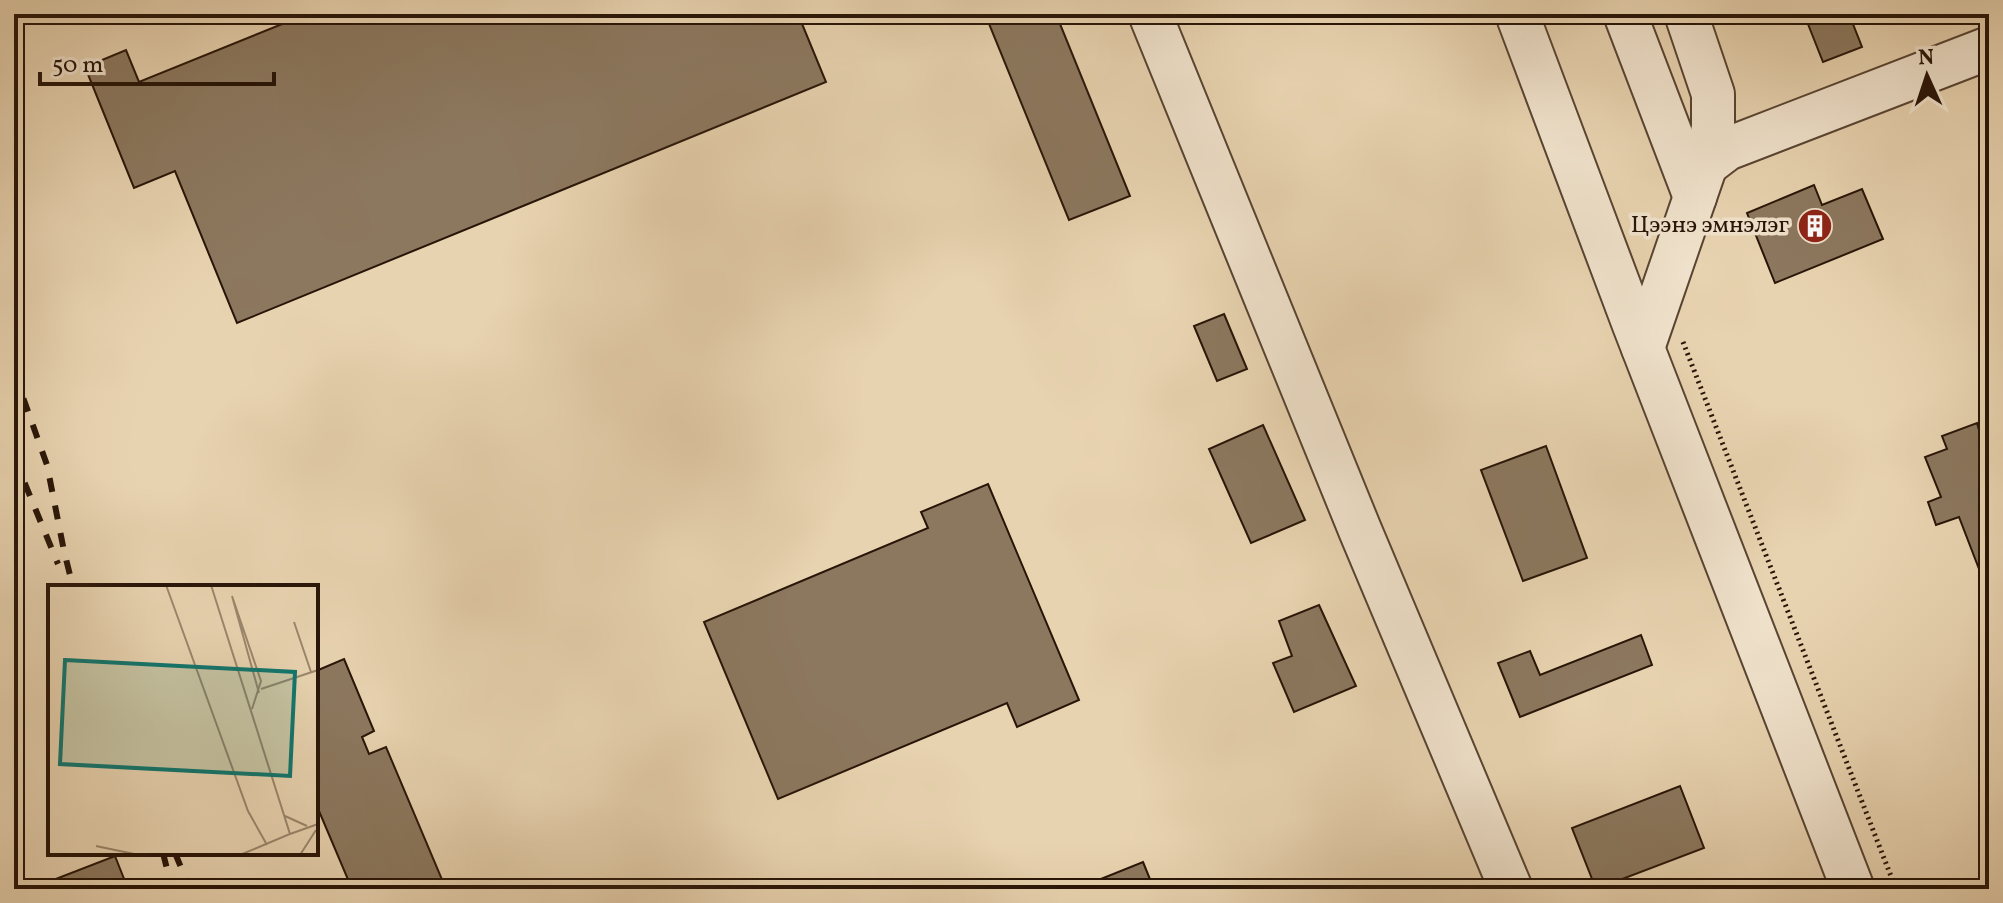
<svg xmlns="http://www.w3.org/2000/svg" width="2003" height="903" viewBox="0 0 2003 903" font-family="Vollkorn,serif">
  <style>
    .building { fill: #8c785f; stroke: #281508; stroke-width: 2 }
    .lines { fill: none; stroke-linecap: round; stroke-linejoin: round }
    .minor-casing { stroke: #584432; stroke-width: 46 }
    .path { stroke: #281508; stroke-width: 5; stroke-dasharray: 2 4; stroke-linecap: butt }
    .minor { stroke: #f0e2cc; stroke-width: 42 }
    .rail { stroke: #281508; stroke-width: 6; stroke-dasharray: 14 14; stroke-linecap: butt }
    .labels { text-anchor: middle; dominant-baseline: central; stroke-width: 7; stroke-linejoin: round; paint-order: stroke }
    .poi-label { font-size: 24px; fill: #281508; stroke: #f0e2cc; text-anchor: end }
    .inset-road { fill: none; stroke: #9b876d; stroke-width: 2 }
    .view { fill: #0f766e; fill-opacity: 0.15; stroke: #0f766e; stroke-width: 4 }
    .inset-edge { fill: none; stroke: #281508; stroke-width: 4 }
  </style>
  <rect width="100%" height="100%" fill="#e8d3b0"/>
  <filter id="stains"><feTurbulence type="fractalNoise" baseFrequency=".0025" numOctaves="4"/><feColorMatrix values="0 0 0 0 .2 0 0 0 0 .09 0 0 0 0 .02 0 0 0 .5 -.17"/></filter>
  <radialGradient id="worn" r=".72"><stop offset=".6" stop-color="#630" stop-opacity="0"/><stop offset="1" stop-color="#630" stop-opacity=".3"/></radialGradient>
  <!-- building -->
  <g class="building">
    <polygon points="307,14 798,14 826,82 237,323 175,171 134,188 85,67 126,50 139,82"/>
    <polygon points="985,14 1056,14 1130,196 1069,220"/>
    <polygon points="1804,14 1849,14 1862,47 1823,62"/>
    <polygon points="1814,185 1822,205 1862,189 1883,239 1775,283 1747,213"/>
    <polygon points="1224,314 1247,369 1217,381 1194,326"/>
    <polygon points="1977,423 1981,437 1989,434 1989,595 1959,517 1936,525 1928,502 1941,497 1925,457 1947,449 1942,436"/>
    <polygon points="1263,425 1305,520 1251,543 1209,449"/>
    <polygon points="1546,446 1587,558 1523,581 1481,470"/>
    <polygon points="988,484 1079,700 1017,727 1007,703 778,799 704,622 928,528 921,512"/>
    <polygon points="1319,605 1356,686 1294,712 1273,663 1292,656 1279,621"/>
    <polygon points="1641,635 1652,665 1520,717 1498,663 1530,651 1540,675"/>
    <polygon points="344,659 374,731 362,737 369,754 386,747 446,889 352,889 316,804 316,781 319,779 316,773 316,671"/>
    <polygon points="1680,786 1704,848 1596,889 1572,828"/>
    <polygon points="115,856 128,889 30,889"/>
    <polygon points="1143,862 1154,889 1076,889"/>
  </g>
  <g class="lines">
    <!-- minor casing -->
    <g class="minor-casing">
      <g id="minor">
        <polyline points="1150,14 1360,530 1511,889"/>
        <polyline points="1517,14 1634,325 1853,889"/>
        <polyline points="1625,14 1695,197"/>
        <polyline points="1706,165 1727,149 1989,48"/>
        <polyline points="1643,348 1706,165 1713,127 1713,94 1686,14"/>
      </g>
    </g>
    <!-- path -->
    <polyline class="path" points="1683,342 1896,889"/>
    <!-- minor -->
    <use href="#minor" class="minor"/>
    <!-- rail -->
    <g class="rail">
      <polyline points="14,372 47,465 64,551 73,587"/>
      <polyline points="14,457 58,564"/>
      <polyline points="163,853 172,889"/>
      <polyline points="175,853 190,889"/>
    </g>
  </g>
  <!-- icons -->
  <defs>
    <g id="building-disc" transform="scale(1.8)"><circle r="9.5" fill="#8f2418" stroke="#f0e2cc"/><path d="M-4-6H4V6H1V3H-1V6H-4ZM-2.5-4.3h1.7v1.8h-1.7ZM.8-4.3h1.7v1.8H.8ZM-2.5-1h1.7V.8h-1.7ZM.8-1h1.7V.8H.8Z" fill="#fff"/></g>
  </defs>
  <g fill-rule="evenodd">
    <use href="#building-disc" x="1815" y="226"/>
  </g>
  <g class="labels">
    <!-- poi labels -->
    <g class="poi-label">
      <text x="1789" y="226">Цээнэ эмнэлэг</text>
    </g>
  </g>
  <!-- overview -->
  <g transform="translate(48 585)">
    <rect width="270" height="270" fill="#e8d3b0"/>
    <path class="inset-road" d="M118 0 200 226 219 260M163 0 242 249 192 270M184 11 213 96 204 124M184 11 211 108M246 37 263 87M213 104 270 85M237 231 259 241M242 249 270 239M48 261 91 270M252 270 268 245"/>
    <path class="view" d="M17 75 247 87 242 191 12 179Z"/>
    <rect width="270" height="270" class="inset-edge"/>
  </g>
  <!-- margin -->
  <rect width="2003" height="903" fill="none" stroke="#e8d3b0" stroke-width="48"/>
  <rect x="16" y="16" width="1971" height="871" fill="none" stroke="#281508" stroke-width="4"/>
  <rect x="24" y="24" width="1955" height="855" fill="none" stroke="#281508" stroke-width="2"/>
  <!-- north arrow -->
  <g transform="translate(1927 76) rotate(357)" stroke="#f0e2cc" stroke-width="6" paint-order="stroke">
  <path d="M0-6L14 30L0 20L-14 30Z" fill="#281508"/>
  <text y="-12" font-size="22" font-weight="bold" text-anchor="middle" fill="#281508">N</text>
  </g>
  <!-- scale -->
  <path d="M40 72v12h234v-12" fill="none" stroke="#281508" stroke-width="4"/>
  <text x="52" y="72" font-size="24" fill="#281508" stroke="#f0e2cc" stroke-width="6" paint-order="stroke">50 m</text>
  <rect width="100%" height="100%" filter="url(#stains)"/>
  <rect width="100%" height="100%" fill="url(#worn)"/>
</svg>
